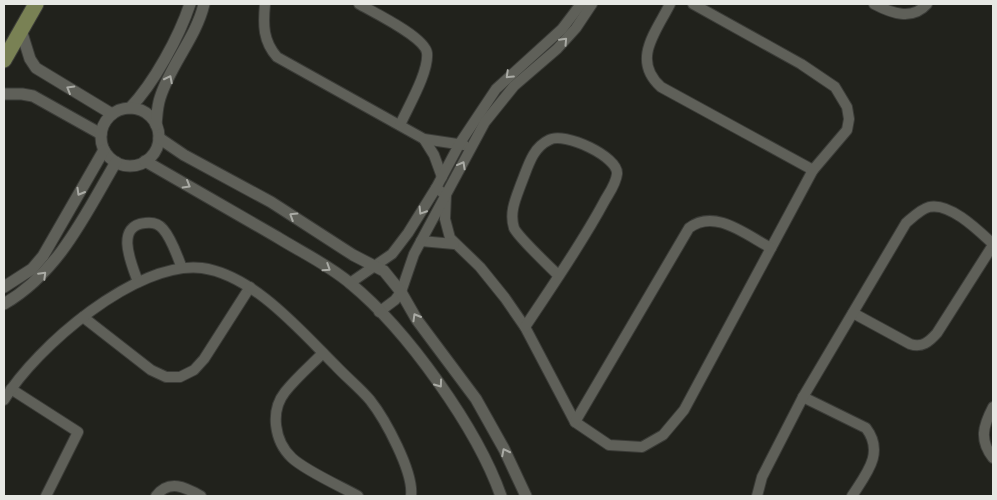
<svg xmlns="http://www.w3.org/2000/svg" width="997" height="500" viewBox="0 0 997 500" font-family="'Open Sans',sans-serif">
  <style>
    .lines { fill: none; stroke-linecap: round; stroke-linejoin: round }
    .minor-casing { stroke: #3b3c38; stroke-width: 12 }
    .tertiary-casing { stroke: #3b3c38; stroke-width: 13 }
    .primary-casing { stroke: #3b3c38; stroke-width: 17 }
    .minor { stroke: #5f6059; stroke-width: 10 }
    .tertiary { stroke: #5f6059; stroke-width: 11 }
    .primary { stroke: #798154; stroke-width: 15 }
    .oneway { stroke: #aaaba5 }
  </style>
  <rect width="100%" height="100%" fill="#21221c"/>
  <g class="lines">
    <!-- minor casing -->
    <g class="minor-casing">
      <g id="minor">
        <path d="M265 4C263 25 263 41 277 57L424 139 464 145"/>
        <path d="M359 4C373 12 425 37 427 53 429 72 408 107 400 125"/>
        <path d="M670 4C656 32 631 60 661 87L813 170"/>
        <path d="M874 4C891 13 912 21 927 4"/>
        <polyline points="424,139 434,155 442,177"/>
        <polyline points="436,188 446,195 445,219 450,238 480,267 505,298 525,327 575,422 609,445 642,447 663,435 684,410 813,170 847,130 849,119 847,107 835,87 801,64 693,4"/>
        <polyline points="421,241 454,244"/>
        <path d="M138 282C132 265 114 226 145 223 152 222 159 224 163 229 172 239 177 256 182 268"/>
        <polyline points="350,283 392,254 408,233 436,188 460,143 496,89 562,29 581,4"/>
        <polyline points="379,312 395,300 401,292 414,254 485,122 514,86 557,49 576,28 592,4"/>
        <path d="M853 313 910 344C922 348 929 342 937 333L993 245"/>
        <polyline points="83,317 151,370 166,377 180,377 194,370 204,359 250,287"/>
        <path d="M525 327C552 286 581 245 604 202 609 193 616 184 617 174 619 157 564 131 549 140 532 148 528 167 521 184 516 198 509 212 514 228 518 237 549 266 558 275"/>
        <path d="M323 353C310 366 296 378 285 392 270 411 274 441 292 458 306 471 340 486 358 496"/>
        <polyline points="11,389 78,432 46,496"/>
        <path d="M803 397 866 428C885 453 866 474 852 496"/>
        <path d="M4 400C36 347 137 260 202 268 253 275 300 330 335 365 346 377 360 388 370 400 385 419 414 472 411 496"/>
        <path d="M993 407C983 426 979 440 993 458"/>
        <path d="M575 422 689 228C715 208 746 235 771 248"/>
        <path d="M156 496C169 479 185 487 201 496"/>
        <path d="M757 496 762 477 803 397 906 223C913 217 921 209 929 207 950 202 979 231 993 244"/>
      </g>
    </g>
    <!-- tertiary casing -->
    <g class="tertiary-casing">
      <g id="tertiary">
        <polyline points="21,30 30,59 36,68 112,114"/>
        <polyline points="4,94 22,94 33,96 101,134"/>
        <path d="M130 108C154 83 179 37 190 4"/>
        <circle cx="130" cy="137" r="29"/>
        <path d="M156 125C157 116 157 107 160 98 170 65 196 38 204 4"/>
        <polyline points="159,138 184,155 271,202 353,255 384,271 401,292 417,320 476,399 504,449 526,496"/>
        <path d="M145 161C189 186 233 212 277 237 301 252 329 265 351 284 407 330 477 428 501 496"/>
        <polyline points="4,287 32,269 43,256 104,150"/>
        <path d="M4 304C59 272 85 215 116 162"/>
      </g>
    </g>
    <!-- primary casing -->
    <g class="primary-casing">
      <polyline id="primary" points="4,60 36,4"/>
    </g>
    <!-- minor -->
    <use href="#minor" class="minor"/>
    <!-- tertiary -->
    <use href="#tertiary" class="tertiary"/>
    <!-- primary -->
    <use href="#primary" class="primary"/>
  </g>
  <!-- one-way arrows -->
  <defs><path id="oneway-chevron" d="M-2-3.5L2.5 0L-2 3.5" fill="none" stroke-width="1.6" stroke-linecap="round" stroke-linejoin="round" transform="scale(1.25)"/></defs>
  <g class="oneway">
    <use href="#oneway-chevron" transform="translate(564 41) rotate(-47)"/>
    <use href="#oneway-chevron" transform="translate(509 75) rotate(136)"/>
    <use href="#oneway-chevron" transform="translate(169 79) rotate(-63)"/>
    <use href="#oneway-chevron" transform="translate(70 89) rotate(-150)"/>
    <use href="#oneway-chevron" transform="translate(462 165) rotate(-61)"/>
    <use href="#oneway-chevron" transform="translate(187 185) rotate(30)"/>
    <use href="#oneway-chevron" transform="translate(80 192) rotate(120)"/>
    <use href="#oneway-chevron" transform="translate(422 211) rotate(122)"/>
    <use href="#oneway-chevron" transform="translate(293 216) rotate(-148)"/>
    <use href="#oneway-chevron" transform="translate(327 268) rotate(33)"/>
    <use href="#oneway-chevron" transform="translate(43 275) rotate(-45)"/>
    <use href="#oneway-chevron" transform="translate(416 317) rotate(-120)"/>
    <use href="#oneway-chevron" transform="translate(439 384) rotate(54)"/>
    <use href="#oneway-chevron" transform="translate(505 452) rotate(-117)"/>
  </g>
  <!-- border -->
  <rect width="997" height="500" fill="none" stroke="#e7e8e4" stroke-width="10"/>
</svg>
